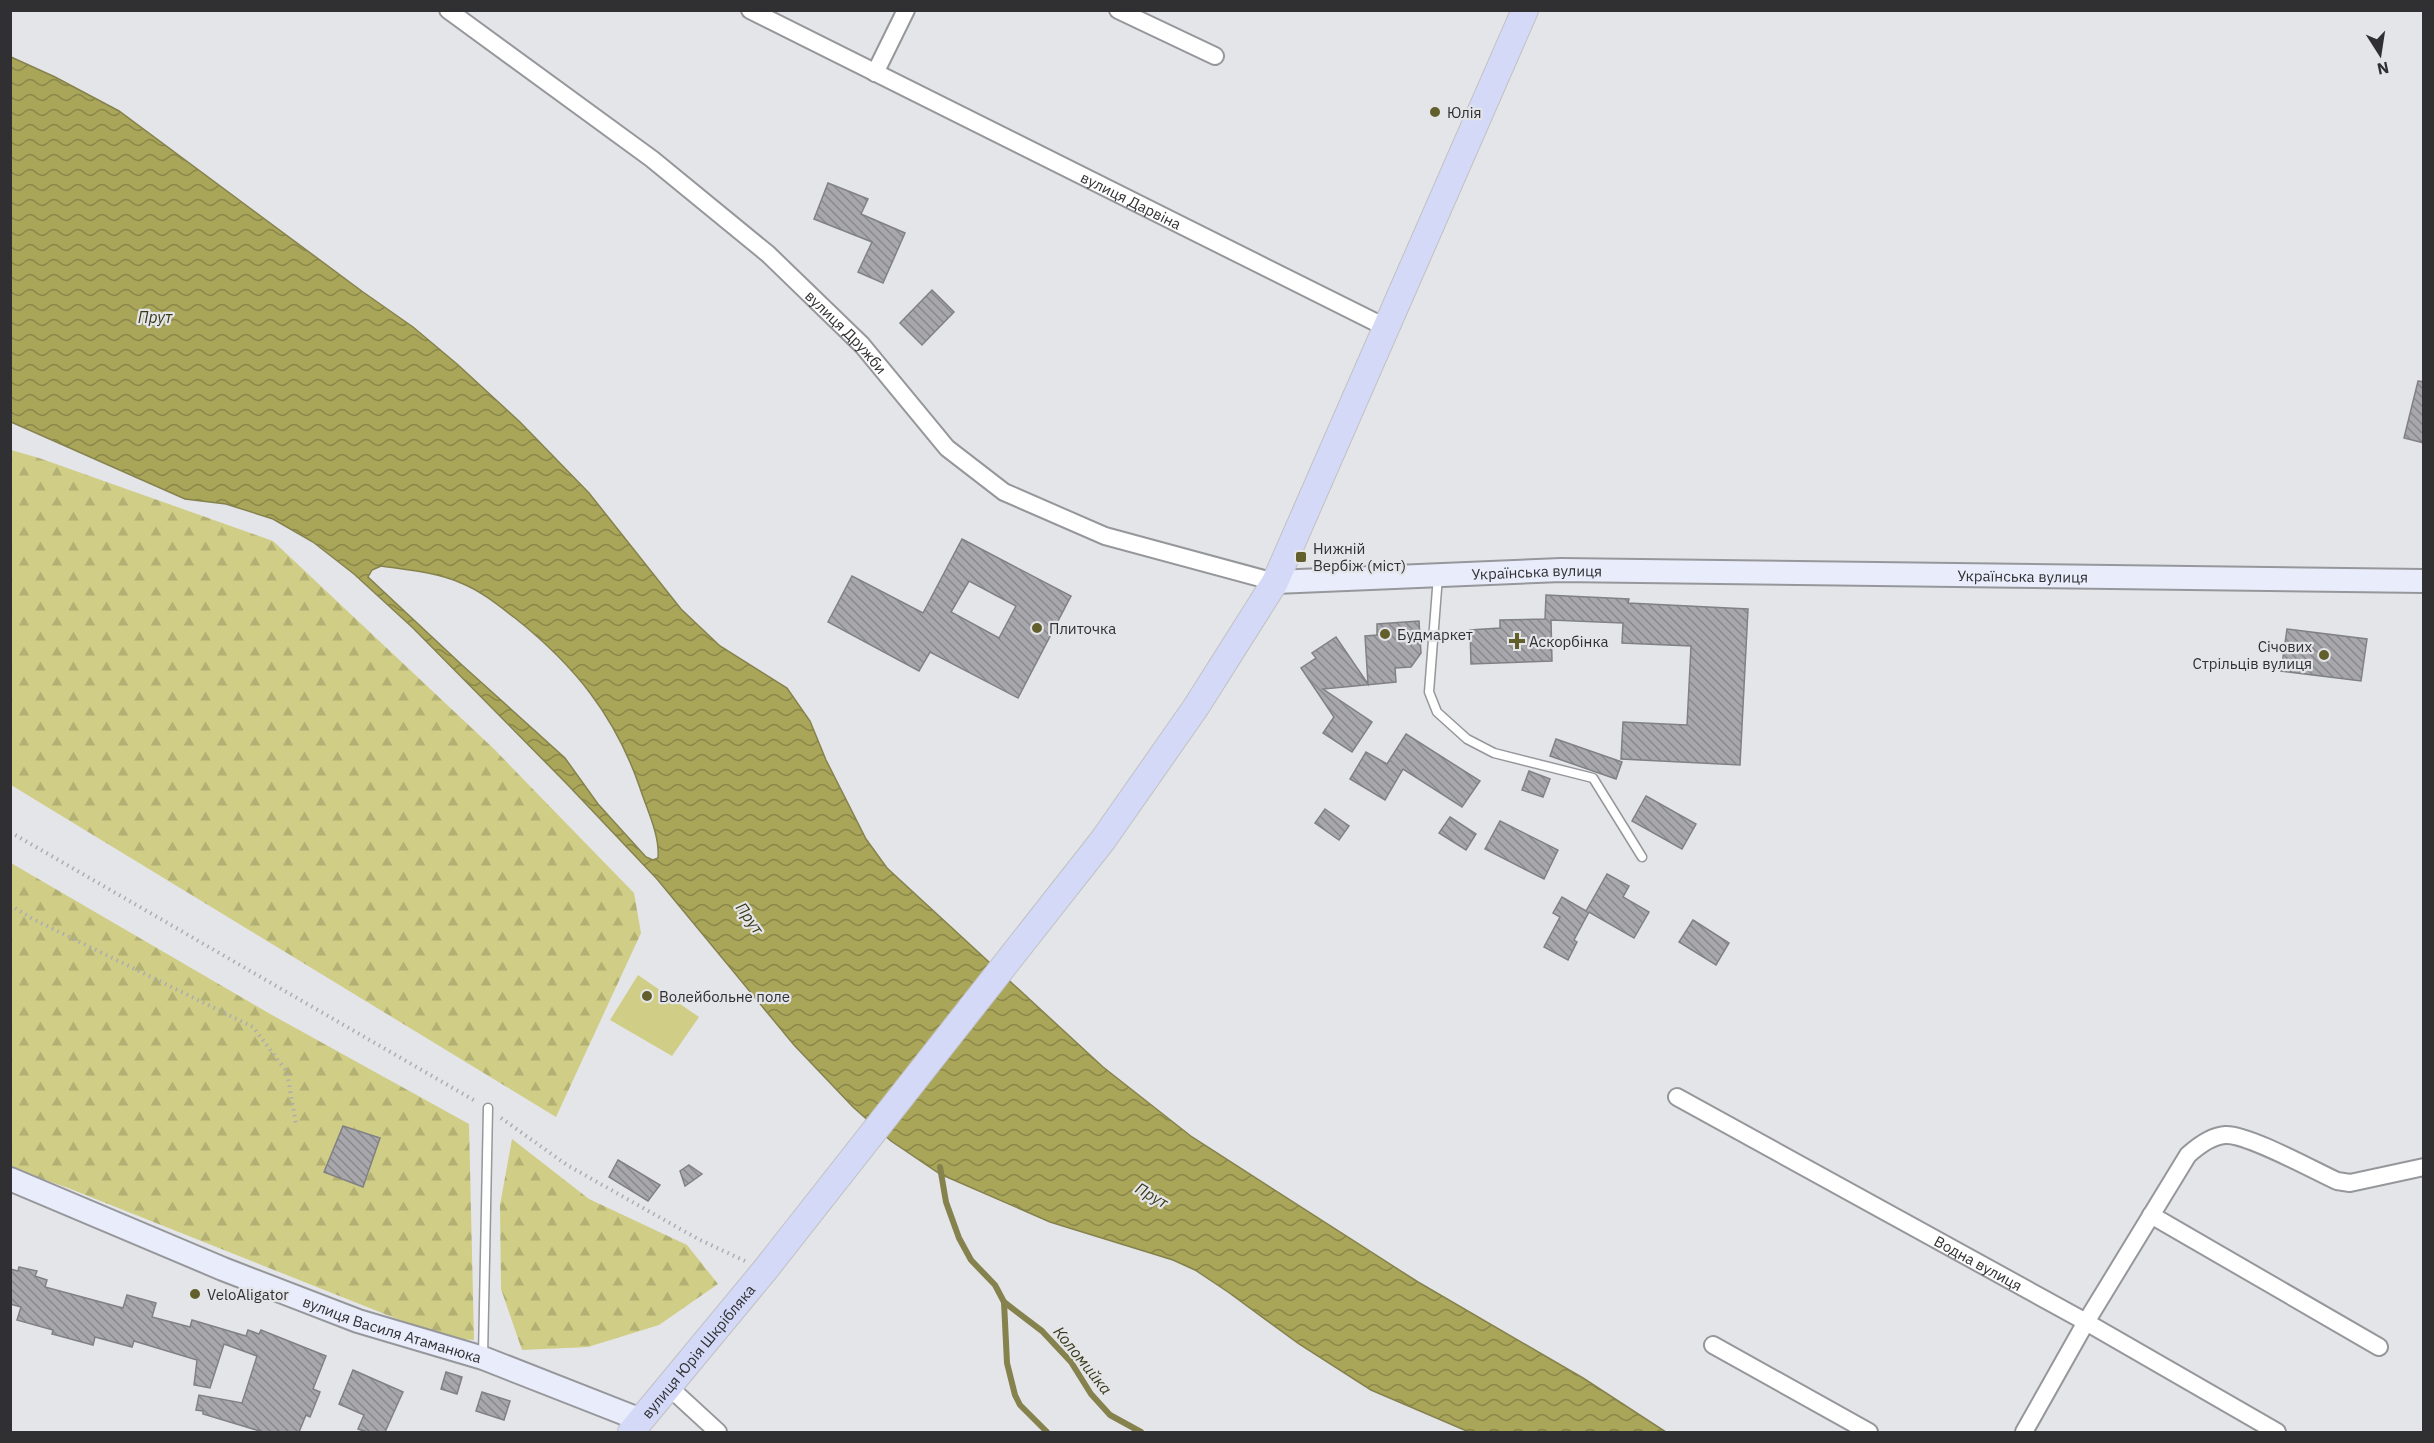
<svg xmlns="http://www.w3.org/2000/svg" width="2434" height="1443" viewBox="0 0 2434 1443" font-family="'IBM Plex Sans',sans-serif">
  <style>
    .forest { fill: url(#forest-firs) }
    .park { fill: #d0cd86 }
    .water { fill: url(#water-waves); stroke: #85824d; stroke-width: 1.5; fill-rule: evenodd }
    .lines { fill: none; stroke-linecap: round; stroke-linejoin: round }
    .stream { stroke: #85824d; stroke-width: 6 }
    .building { fill: url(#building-back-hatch); stroke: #808185; stroke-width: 1.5; fill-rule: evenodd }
    .lane-casing { stroke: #96979b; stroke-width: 11 }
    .street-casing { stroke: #96979b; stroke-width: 20 }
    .secondary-casing { stroke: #96979b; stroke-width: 26 }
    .primary-casing { stroke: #c1c1c2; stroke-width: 28 }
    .path { stroke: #acadb0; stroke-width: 4; stroke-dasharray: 1.5 4.5; stroke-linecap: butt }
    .lane { stroke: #fff; stroke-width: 8 }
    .street { stroke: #fff; stroke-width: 16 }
    .secondary { stroke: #e9ecfb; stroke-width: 22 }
    .primary { stroke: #d3d9f7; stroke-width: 26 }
    .poi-dot { fill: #625f2c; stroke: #e4e5e9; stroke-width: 2 }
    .labels { text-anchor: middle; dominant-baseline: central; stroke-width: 4.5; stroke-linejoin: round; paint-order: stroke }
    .poi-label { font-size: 15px; fill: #303032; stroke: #e4e5e9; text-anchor: start }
    .street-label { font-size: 15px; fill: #303032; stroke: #e4e5e9 }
    .water-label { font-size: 16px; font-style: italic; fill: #3a3917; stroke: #e4e5e9 }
  </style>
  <defs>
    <pattern id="forest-firs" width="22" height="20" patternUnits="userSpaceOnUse" patternTransform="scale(1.5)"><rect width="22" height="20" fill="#d0cd86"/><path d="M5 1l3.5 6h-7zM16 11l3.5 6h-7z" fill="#b3b074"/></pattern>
    <pattern id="water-waves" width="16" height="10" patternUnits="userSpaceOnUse" patternTransform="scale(1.5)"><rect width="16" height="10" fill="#a9a559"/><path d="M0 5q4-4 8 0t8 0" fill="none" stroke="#8a874a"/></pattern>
    <pattern id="building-back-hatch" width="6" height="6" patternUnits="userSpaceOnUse" patternTransform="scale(1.5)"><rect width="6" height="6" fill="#a8a8ac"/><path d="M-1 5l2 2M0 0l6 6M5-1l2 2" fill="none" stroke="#89898d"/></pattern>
  </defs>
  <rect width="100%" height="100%" fill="#e4e5e9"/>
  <!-- forest -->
  <g class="forest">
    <polygon points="11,450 39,458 273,541 494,749 634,893 641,933 556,1117 11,785"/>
    <polygon points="11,863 272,1015 469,1124 474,1340 445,1338 68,1188 11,1168"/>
    <polygon points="512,1139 589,1199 687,1245 718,1284 659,1325 588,1347 522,1350 501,1289 500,1205"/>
  </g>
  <!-- park -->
  <polygon class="park" points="638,975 699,1017 672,1056 610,1020"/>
  <!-- water -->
  <path class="water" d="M11 57 55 77 119 111 363 292 413 327 457 364 520 422 589 493 681 609 720 646 787 688 810 721 826 760 866 839 887 868 1103 1067 1192 1137 1418 1282 1583 1378 1666 1432H1469L1371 1390 1299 1344 1228 1292 1195 1270 1173 1260 1050 1222 940 1174 891 1141 853 1107 794 1045 657 879 566 783 413 628 354 574 313 542 273 519 226 504 185 499 11 422ZM381 566C407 570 437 572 461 583 481 591 498 605 515 618 574 665 615 715 640 788 647 810 660 835 658 858L653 860 646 857 598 804 565 758 462 665 368 577 372 570Z"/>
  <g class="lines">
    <!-- stream -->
    <g class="stream">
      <polyline points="940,1167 946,1202 959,1238 971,1260 995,1285 1004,1302 1007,1363 1015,1395 1020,1405 1047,1432"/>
      <polyline points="1004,1302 1042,1331 1071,1362 1091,1394 1110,1415 1141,1432"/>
    </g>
  </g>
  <!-- building -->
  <g class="building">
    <polygon points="828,183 868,199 861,214 905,233 883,283 858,272 872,242 814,219"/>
    <polygon points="932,290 954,312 922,345 900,323"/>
    <polygon points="2418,381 2424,382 2424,443 2404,438"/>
    <path d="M962 539 1071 596 1018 698 930 652 919 671 828 622 852 576 923 613ZM969 581 1016 606 999 638 951 612Z"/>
    <polygon points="1546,595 1629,599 1628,603 1748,609 1740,765 1621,759 1623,722 1687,725 1691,646 1622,643 1623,623 1551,620 1552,661 1471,664 1470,630 1500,628 1500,620 1545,619"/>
    <polygon points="1419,621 1421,653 1411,667 1395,668 1396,682 1323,689 1372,722 1352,752 1323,733 1334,717 1301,668 1316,658 1312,653 1336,637 1368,684 1365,636 1377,635 1377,624"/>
    <polygon points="2287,629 2367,639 2361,681 2281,671"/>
    <polygon points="1406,734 1480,781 1462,807 1403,769 1385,800 1350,779 1366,752 1387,764"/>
    <polygon points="1556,739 1622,762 1616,779 1550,756"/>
    <polygon points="1529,771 1550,779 1543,797 1522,790"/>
    <polygon points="1646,796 1696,824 1682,849 1632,821"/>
    <polygon points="1325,809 1349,826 1339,840 1315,823"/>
    <polygon points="1450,817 1476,834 1466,850 1439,833"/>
    <polygon points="1500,821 1558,850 1544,879 1485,849"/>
    <polygon points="1607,874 1629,886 1623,897 1649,912 1634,938 1589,912 1574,940 1577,942 1568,960 1544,947 1560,917 1553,913 1562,897 1586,911"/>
    <polygon points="1693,920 1729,943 1716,965 1679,942"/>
    <polygon points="343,1126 380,1138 363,1187 324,1172"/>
    <polygon points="618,1160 660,1185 648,1201 609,1177"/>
    <polygon points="689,1165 702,1174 685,1186 680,1171"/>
    <polygon points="19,1267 37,1271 35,1276 47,1280 45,1287 123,1308 127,1295 156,1303 152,1317 190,1327 192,1320 246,1336 248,1330 259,1334 261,1330 326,1356 313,1389 320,1392 310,1417 306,1415 299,1432 263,1432 203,1414 203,1411 196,1410 199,1395 242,1403 257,1356 224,1344 210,1388 194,1385 197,1360 134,1341 132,1347 95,1337 93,1345 52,1334 53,1330 17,1320 21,1307 10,1304 10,1269 18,1271"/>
    <polygon points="353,1370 403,1392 385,1432 367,1432 358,1429 364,1415 339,1404"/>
    <polygon points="446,1372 462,1377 457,1394 441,1389"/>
    <polygon points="482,1392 510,1401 504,1420 476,1411"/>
  </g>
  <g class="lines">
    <!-- lane casing -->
    <g class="lane-casing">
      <g id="lane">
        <polyline points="1438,576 1429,692 1437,712 1467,739 1494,753 1593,778 1642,857"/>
        <polyline points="483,1357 488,1108"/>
      </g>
    </g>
    <!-- street casing -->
    <g class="street-casing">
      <g id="street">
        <path id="s1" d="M448 10 652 159 768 254 862 345 947 448 1004 492 1105 536 1275 582"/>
        <path id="s2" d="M750 10 1387 328"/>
        <polyline points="1118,10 1215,56"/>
        <polyline points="875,73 906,10"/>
        <path id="s3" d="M1677 1097 2086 1322 2277 1432"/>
        <polyline points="2151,1215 2379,1347"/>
        <polyline points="1713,1345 1869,1432"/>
        <polyline points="669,1387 718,1432"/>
        <path d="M2024 1432 2086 1322 2188 1155C2198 1146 2211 1136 2225 1135 2246 1133 2315 1171 2337 1181L2350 1183 2424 1167"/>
      </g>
    </g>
    <!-- secondary casing -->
    <g class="secondary-casing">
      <g id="secondary">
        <path id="s4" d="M1275 582 1561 570 2424 581"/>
        <path id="s5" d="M10 1179 223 1269 358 1321 483 1358 641 1420"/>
      </g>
    </g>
    <!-- primary casing -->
    <g class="primary-casing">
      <g id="primary">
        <path id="s6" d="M631 1432 765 1270 1103 840 1196 707 1275 582 1525 10"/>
      </g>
    </g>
    <!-- path -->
    <g class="path">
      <polyline points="10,832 477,1102"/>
      <polyline points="10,905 33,919 253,1027 287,1072 296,1124"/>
      <polyline points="501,1118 567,1165 698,1239 745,1261"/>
    </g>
    <!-- lane -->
    <use href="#lane" class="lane"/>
    <!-- street -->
    <use href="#street" class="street"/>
    <!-- secondary -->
    <use href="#secondary" class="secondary"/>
    <!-- primary -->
    <use href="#primary" class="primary"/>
  </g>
  <!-- markers -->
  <g class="poi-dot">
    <circle cx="1435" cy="112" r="6"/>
    <rect x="1295" y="551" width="12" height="12" rx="3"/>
    <circle cx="1037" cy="628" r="6"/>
    <circle cx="1385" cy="634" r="6"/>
    <path d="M1514 632h6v6h6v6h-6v6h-6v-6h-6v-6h6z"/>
    <circle cx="2324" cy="655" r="6"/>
    <circle cx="647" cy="996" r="6"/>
    <circle cx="195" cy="1294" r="6"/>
  </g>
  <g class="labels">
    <!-- poi labels -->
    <g class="poi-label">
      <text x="1447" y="112">Юлія</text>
      <text x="1313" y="548">Нижній<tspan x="1313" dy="17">Вербіж (міст)</tspan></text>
      <text x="1049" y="628">Плиточка</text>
      <text x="1397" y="634">Будмаркет</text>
      <text x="1529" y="641">Аскорбінка</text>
      <text x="2312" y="646" text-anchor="end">Січових<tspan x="2312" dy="17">Стрільців вулиця</tspan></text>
      <text x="659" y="996">Волейбольне поле</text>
      <text x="207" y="1294">VeloAligator</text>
    </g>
    <!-- street labels -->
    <g class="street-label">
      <text stroke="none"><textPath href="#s2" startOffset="426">вулиця Дарвіна</textPath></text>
      <text stroke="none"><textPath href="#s1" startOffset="513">вулиця Дружби</textPath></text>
      <text stroke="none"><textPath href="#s4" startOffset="262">Українська вулиця</textPath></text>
      <text stroke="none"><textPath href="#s4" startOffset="748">Українська вулиця</textPath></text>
      <text stroke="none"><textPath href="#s3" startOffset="344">Водна вулиця</textPath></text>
      <text stroke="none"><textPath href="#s5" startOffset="411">вулиця Василя Атаманюка</textPath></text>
      <text stroke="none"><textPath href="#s6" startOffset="105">вулиця Юрія Шкрібляка</textPath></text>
    </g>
    <!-- water labels -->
    <g class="water-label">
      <text x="155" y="317">Прут</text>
      <text transform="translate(750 918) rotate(54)">Прут</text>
      <text transform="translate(1152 1195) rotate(30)">Прут</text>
      <text transform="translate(1083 1360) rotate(51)">Коломийка</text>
    </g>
  </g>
  <!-- border -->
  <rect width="2434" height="1443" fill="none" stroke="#303032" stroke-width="24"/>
  <!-- north arrow -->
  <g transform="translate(2380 54) rotate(168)" stroke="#e4e5e9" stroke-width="4.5" paint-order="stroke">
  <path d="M0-4.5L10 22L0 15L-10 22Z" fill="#303032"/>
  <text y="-9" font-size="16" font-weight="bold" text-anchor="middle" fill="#303032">N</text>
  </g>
</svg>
